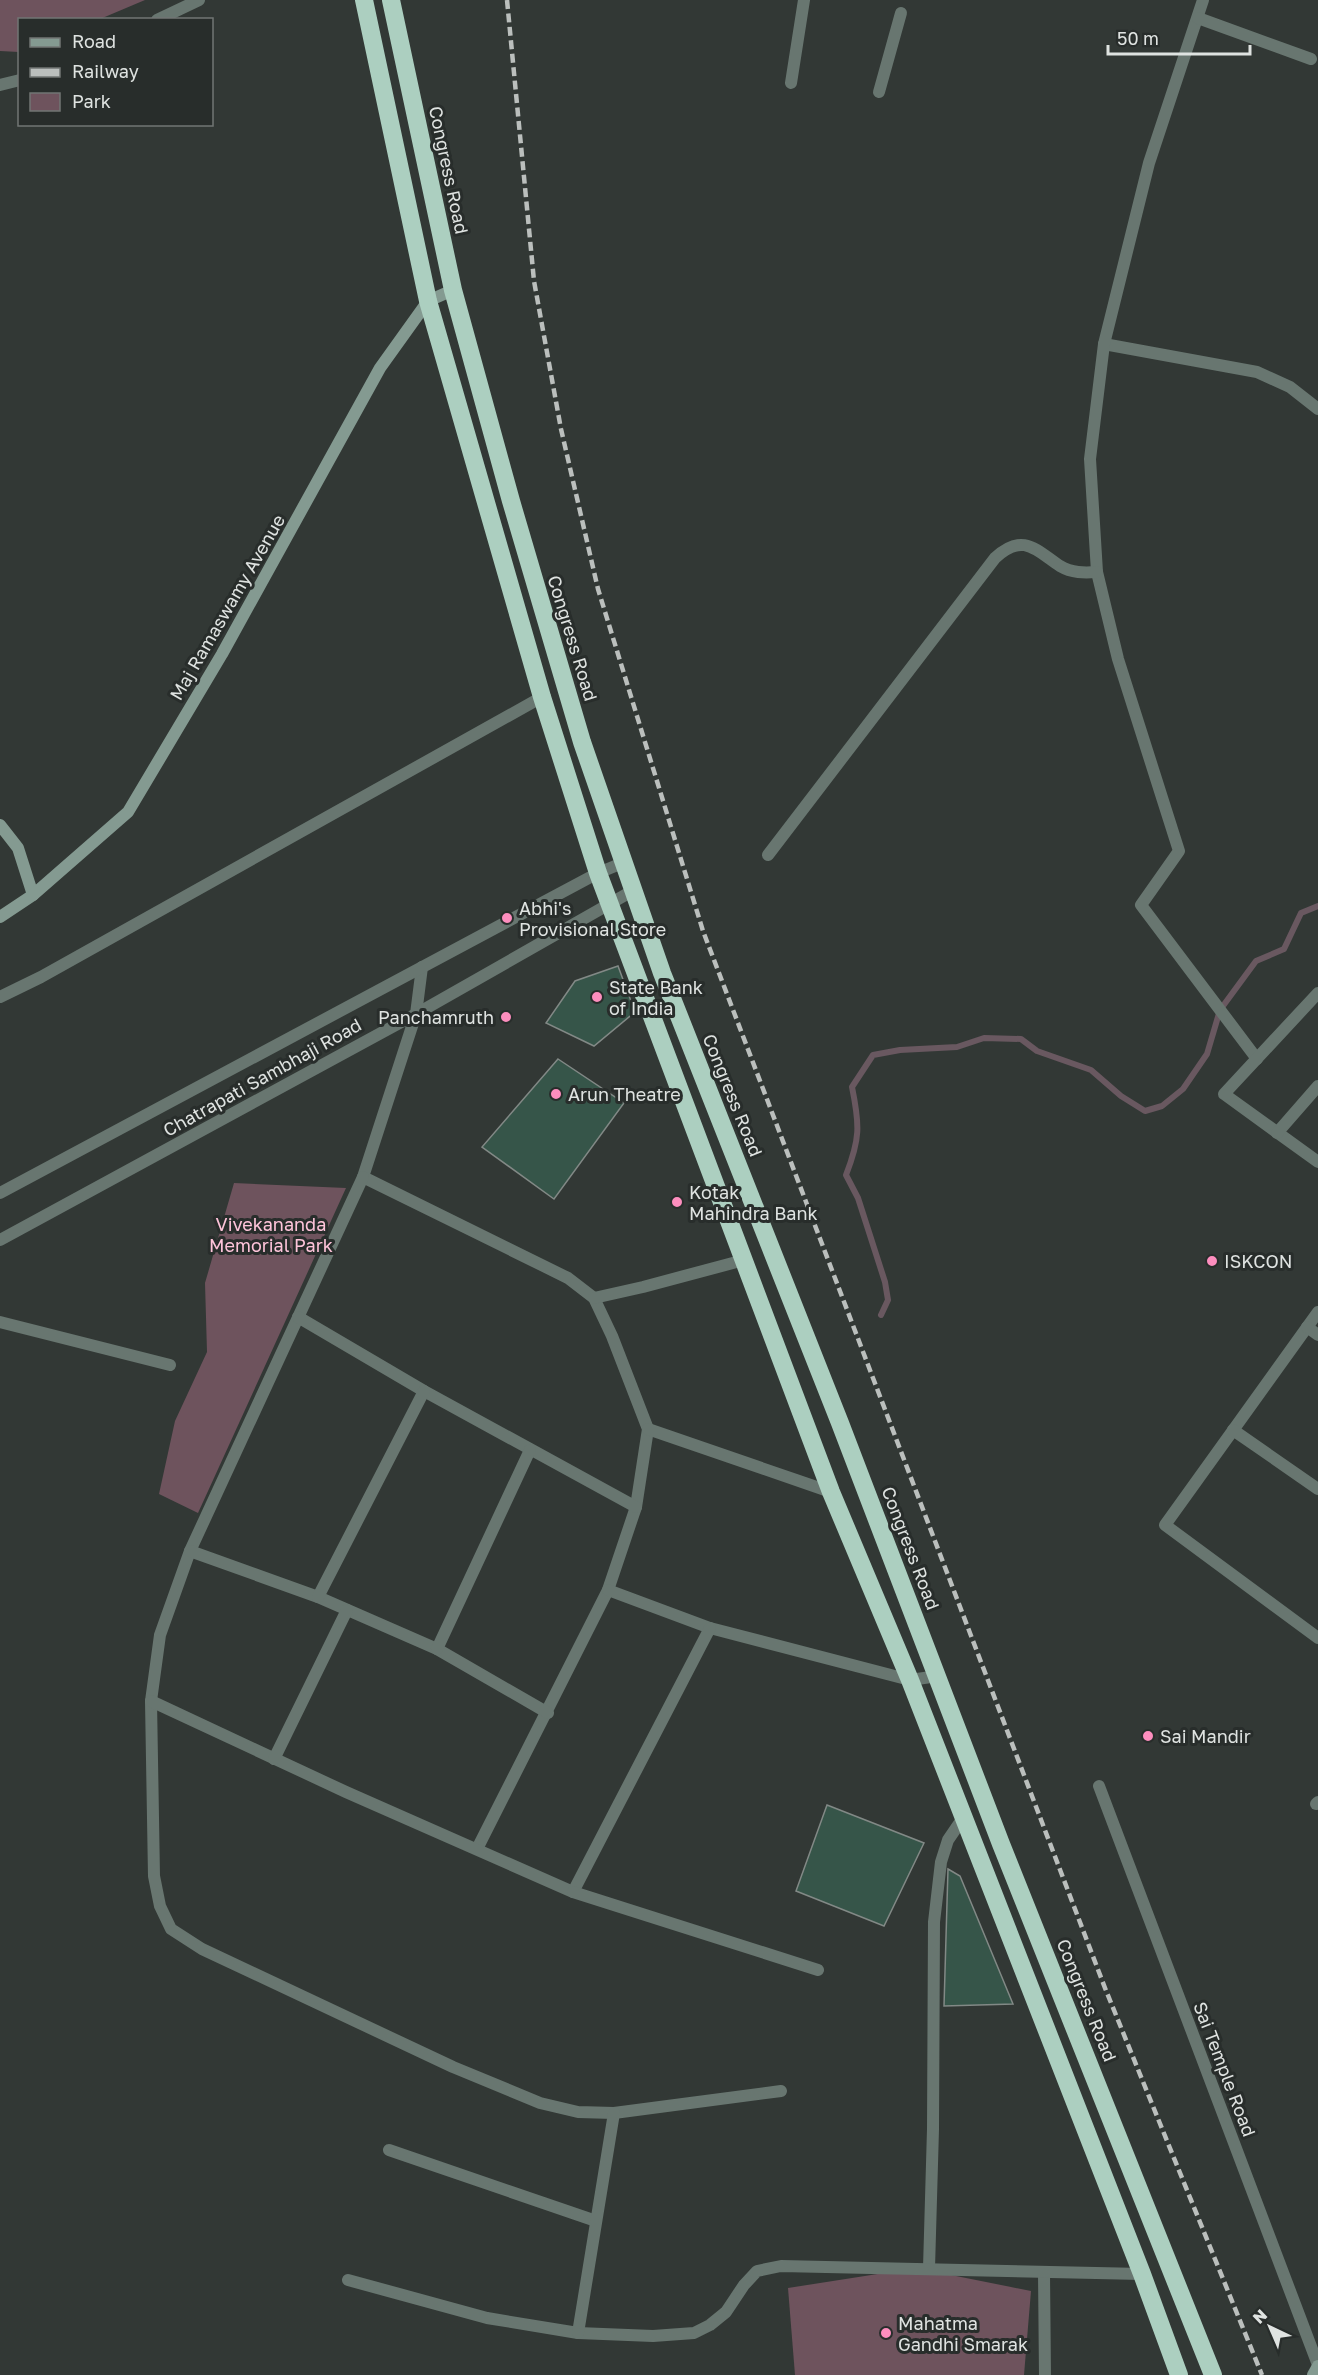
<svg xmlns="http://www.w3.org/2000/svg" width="1318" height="2375" viewBox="0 0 1318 2375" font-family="'Golos Text',sans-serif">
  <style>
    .green { fill: #6e535d }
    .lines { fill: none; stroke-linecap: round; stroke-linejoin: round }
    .stream { stroke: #695860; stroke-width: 6 }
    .building { fill: #365549; stroke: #828986; stroke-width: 1.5 }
    .lane { stroke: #687670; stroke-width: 12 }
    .street { stroke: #687670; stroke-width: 12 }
    .secondary { stroke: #849a91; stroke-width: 12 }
    .highway { stroke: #accfc0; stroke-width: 18 }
    .rail { stroke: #bbbfbd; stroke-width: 4.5; stroke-dasharray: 9 4.5; stroke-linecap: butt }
    .poi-dot { fill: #fd8ebe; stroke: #282d2b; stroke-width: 2 }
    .labels { text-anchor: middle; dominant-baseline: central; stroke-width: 6; stroke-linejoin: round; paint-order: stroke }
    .street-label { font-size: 18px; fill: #dfe3e1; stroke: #282d2b }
    .poi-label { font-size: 18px; fill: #dfe3e1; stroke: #282d2b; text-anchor: start }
    .park-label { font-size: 18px; fill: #fec4da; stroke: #282d2b }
  </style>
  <rect width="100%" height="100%" fill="#323835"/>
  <!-- green -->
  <g class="green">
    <polygon points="0,0 145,0 100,19 20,20 19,52 0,51"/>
    <polygon points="234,1183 346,1188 198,1513 159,1494 175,1421 207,1352 205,1283"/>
    <polygon points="916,2268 1031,2291 1024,2375 795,2375 788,2288"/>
  </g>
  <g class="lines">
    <!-- stream -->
    <path class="stream" d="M881 1315 888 1300 885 1282 858 1198 846 1175C860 1139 860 1126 852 1087L873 1055 900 1050 957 1047 984 1038 1021 1039 1037 1051 1091 1070 1121 1096 1145 1111 1162 1106 1183 1089 1207 1054 1220 1010 1256 961 1284 949 1301 913 1318 906"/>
  </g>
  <!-- building -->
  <g class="building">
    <polygon points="618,966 635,1012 594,1046 546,1023 575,981"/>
    <polygon points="558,1059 624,1103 554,1199 482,1147"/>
    <polygon points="827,1805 924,1843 884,1926 796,1891"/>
    <polygon points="948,1869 960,1876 1013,2004 944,2006"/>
  </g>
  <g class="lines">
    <!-- lane -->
    <polyline class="lane" points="1104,344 1257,372 1290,387 1318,409"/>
    <!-- street -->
    <g class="street">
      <polyline points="1203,0 1149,163 1104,344 1090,459 1097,572 1118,659 1179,851 1141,905 1257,1059"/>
      <polyline points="1198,18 1311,59"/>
      <polyline points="157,20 199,0"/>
      <polyline points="791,83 804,0"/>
      <polyline points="0,85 20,80"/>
      <polyline points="879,92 901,13"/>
      <path d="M768 855 995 558C1023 532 1036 550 1060 566 1072 573 1084 573 1097 572"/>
      <polyline points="422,967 416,1014 363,1177 568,1278 594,1298 612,1336 648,1429 636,1507 608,1590 477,1849"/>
      <polyline points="1318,993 1224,1094 1318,1162"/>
      <polyline points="0,997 41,977 542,697"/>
      <polyline points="1277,1133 1318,1086"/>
      <polyline points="363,1177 190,1551 160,1635 151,1701 154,1876 160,1906 171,1929 202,1949 453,2067 540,2103 578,2112 614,2113 781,2091"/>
      <polyline points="0,1193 598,873 625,862"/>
      <polyline points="0,1240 416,1014 634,890"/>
      <polyline points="594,1298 643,1287 744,1260"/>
      <polyline points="1318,1312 1165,1525 1318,1638"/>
      <polyline points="298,1317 424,1391 636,1507"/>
      <polyline points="0,1322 170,1365"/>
      <polyline points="1307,1327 1318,1335"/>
      <polyline points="648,1429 831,1492"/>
      <polyline points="1233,1430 1318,1489"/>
      <polyline points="190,1551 318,1597 437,1649 548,1713"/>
      <polyline points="608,1590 710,1628 910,1680 938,1676"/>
      <polyline points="318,1597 424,1391"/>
      <polyline points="437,1649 530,1450"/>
      <polyline points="151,1701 346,1792 573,1892 710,1628"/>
      <polyline points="274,1759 347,1610"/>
      <polyline points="1099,1786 1318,2365"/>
      <polyline points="1316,1804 1318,1802"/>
      <polyline points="573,1892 818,1970"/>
      <polyline points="389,2150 596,2221"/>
      <polyline points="929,2268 933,2129 934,1922 941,1862 948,1840 963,1818"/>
      <polyline points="1044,2273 1045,2375"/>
      <polyline points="348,2280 487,2318 578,2333 653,2336 694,2333 710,2325 726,2312 744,2285 757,2271 781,2266 1142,2274"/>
      <polyline points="578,2333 614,2113"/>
    </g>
    <!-- secondary -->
    <g class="secondary">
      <polyline points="0,825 18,848 33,895"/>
      <polyline points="0,917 33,895 128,812 222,654 380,368 428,301 453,290"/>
      <polyline points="1313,2375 1318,2366"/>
    </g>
    <!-- highway -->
    <g class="highway">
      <polyline points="364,0 428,301 542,697 598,873 831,1492 910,1680 1142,2274 1179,2375"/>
      <polyline points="391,0 453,290 511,501 582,742 662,973 840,1423 1001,1844 1213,2375"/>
    </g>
    <!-- rail -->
    <polyline class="rail" points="507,0 534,281 561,429 598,589 703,931 1105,1988 1262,2375"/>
  </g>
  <!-- markers -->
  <g class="poi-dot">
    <circle cx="507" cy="918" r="6"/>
    <circle cx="597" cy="997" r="6"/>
    <circle cx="506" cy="1017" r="6"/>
    <circle cx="556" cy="1094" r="6"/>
    <circle cx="677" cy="1202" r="6"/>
    <circle cx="1212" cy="1261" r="6"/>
    <circle cx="1148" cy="1736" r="6"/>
    <circle cx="886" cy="2333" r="6"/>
  </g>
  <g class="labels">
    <!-- street labels -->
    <g class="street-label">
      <text transform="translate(449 170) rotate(78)">Congress Road</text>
      <text transform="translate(227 607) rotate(-60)">Maj Ramaswamy Avenue</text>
      <text transform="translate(573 638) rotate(73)">Congress Road</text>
      <text transform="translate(262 1077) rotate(-29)">Chatrapati Sambhaji Road</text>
      <text transform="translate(733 1095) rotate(68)">Congress Road</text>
      <text transform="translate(911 1548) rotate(69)">Congress Road</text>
      <text transform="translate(1087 2000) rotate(68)">Congress Road</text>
      <text transform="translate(1225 2069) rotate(69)">Sai Temple Road</text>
    </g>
    <!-- poi labels -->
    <g class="poi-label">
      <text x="519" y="908">Abhi's<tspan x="519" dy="21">Provisional Store</tspan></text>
      <text x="609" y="987">State Bank<tspan x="609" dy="21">of India</tspan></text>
      <text x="494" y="1017" text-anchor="end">Panchamruth</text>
      <text x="568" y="1094">Arun Theatre</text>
      <text x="689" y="1192">Kotak<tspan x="689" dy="21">Mahindra Bank</tspan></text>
      <text x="1224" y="1261">ISKCON</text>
      <text x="1160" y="1736">Sai Mandir</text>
      <text x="898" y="2323">Mahatma<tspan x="898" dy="21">Gandhi Smarak</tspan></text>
    </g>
    <!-- park labels -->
    <g class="park-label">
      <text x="271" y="1224">Vivekananda<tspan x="271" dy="21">Memorial Park</tspan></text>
    </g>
  </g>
  <!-- legend -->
  <rect x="18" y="18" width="195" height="108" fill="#282d2b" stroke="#717674" stroke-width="1.5"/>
  <rect x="30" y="38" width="30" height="9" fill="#849a91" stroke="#717674" stroke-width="1.5"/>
  <text x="72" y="48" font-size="18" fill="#dfe3e1">Road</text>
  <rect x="30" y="68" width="30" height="9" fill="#bbbfbd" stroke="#717674" stroke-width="1.5"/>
  <text x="72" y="78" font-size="18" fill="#dfe3e1">Railway</text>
  <rect x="30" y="93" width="30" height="18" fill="#6e535d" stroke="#717674" stroke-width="1.5"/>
  <text x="72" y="108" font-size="18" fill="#dfe3e1">Park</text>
  <!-- north arrow -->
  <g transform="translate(1270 2327) rotate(316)" stroke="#282d2b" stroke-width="4.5" paint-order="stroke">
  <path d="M0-4.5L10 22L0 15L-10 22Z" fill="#dfe3e1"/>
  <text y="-9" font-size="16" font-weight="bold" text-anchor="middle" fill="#dfe3e1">N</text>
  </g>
  <!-- scale -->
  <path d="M1108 45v9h142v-9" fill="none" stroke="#dfe3e1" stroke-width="3"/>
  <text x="1117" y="45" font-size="18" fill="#dfe3e1" stroke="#282d2b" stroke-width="4.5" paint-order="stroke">50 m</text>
</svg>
